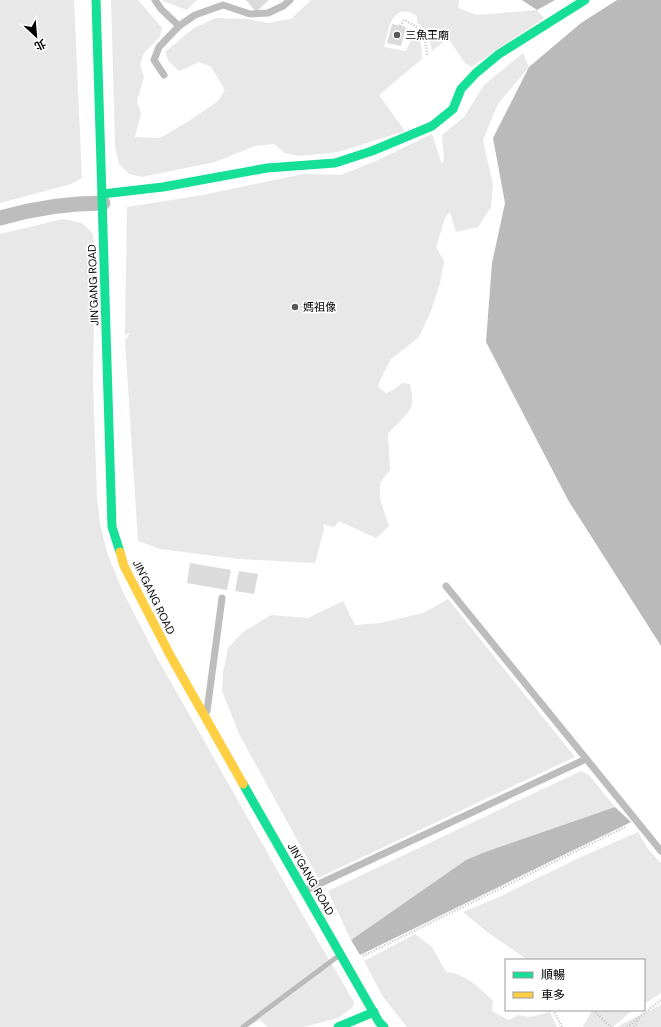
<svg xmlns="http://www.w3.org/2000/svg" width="661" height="1027" viewBox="0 0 661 1027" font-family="'DM Sans','Noto Sans TC',sans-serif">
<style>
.green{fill:#e8e8e8}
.water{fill:#bababa}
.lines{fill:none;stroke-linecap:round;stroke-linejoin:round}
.stream{stroke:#bababa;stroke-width:5}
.building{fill:#dbdbdb}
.path{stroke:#c2c2c2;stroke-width:2.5;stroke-dasharray:1 2;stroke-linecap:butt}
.lane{stroke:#bdbdbd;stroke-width:7}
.street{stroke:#bdbdbd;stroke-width:15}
.fast{stroke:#16e098;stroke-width:9}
.slow{stroke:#ffcf43;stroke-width:9}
.poi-dot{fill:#595959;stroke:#fff;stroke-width:1.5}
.labels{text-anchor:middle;stroke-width:3.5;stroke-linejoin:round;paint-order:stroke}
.poi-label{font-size:11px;fill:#000;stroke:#fff;text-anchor:start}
.street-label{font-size:11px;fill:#000;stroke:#fff}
</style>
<rect width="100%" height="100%" fill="#fff"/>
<!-- green -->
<g class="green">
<polygon points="0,0 74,0 82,178 71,184 0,203"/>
<path d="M111,0H138L162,28L160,37L144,53L140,65L144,77L137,101L141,113L135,137L160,138L189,121L218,101L225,90L211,67L199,62L179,71L169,62L165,52L194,28L216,18L248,19L268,23L291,19L311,0H459L458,8L477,15L537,10L544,18L471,67L465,63L450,41L446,40L432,51L428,34L417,22V16C392,0 388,30 384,47L406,51L414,33L421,44L422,59L379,95L405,131L338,152L299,156L285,153L274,144L255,146L215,162L142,177L129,174L119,164L115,146Z"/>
<polygon points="162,0 197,0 187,10 163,1"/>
<path d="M523,53L529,67L498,104L483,140L493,185L491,207L478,227L456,232L450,212L445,218L436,247L444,261L440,283L431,311L419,337L391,359L382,376L378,387L386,393L393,390L402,383L410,384C411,390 413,398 412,404C410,414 395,425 388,434L390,470L380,483V499L389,526L376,538L339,521L334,527L323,524L324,529L315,563L239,559L160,549L138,541L125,341L130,333L125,335L127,207L203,195L303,174L341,175L378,160L432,134L442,164L444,159L442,135L464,117L484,85Z"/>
<polygon points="63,219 82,223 93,234 95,250 93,382 97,497 100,524 107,552 122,590 155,654 301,912 354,1002 353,1007 338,1018 304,1027 268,1027 260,1020 248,1027 0,1027 0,234"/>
<polygon points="448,599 575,757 318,878 239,734 222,691 223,672 228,648 243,632 271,615 308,618 343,601 355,625 380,623 423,613"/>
<polygon points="581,771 589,775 615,807 485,852 466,860 351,940 328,891"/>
<polygon points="638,832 648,849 661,863 661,993 644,1004 644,960 528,960 487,932 463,912 499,897 581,857"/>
<path d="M415,934L432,947L446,972C465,973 480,988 493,1001L492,1011L509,1020L518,1015L530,1017L550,1012L557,1027H407L383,997L364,961Z"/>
<polygon points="661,1005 661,1027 618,1027 624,1023"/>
<polygon points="592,1010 633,1010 613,1027 583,1027"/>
</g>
<!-- water -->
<g class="water">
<polygon points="522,0 555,0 537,10"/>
<polygon points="617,0 661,0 661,646 568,500 486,342 492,263 505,203 493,138 529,67 581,23"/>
<polygon points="615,807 631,822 360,955 351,940 466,860 485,852"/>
</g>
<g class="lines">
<!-- stream -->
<polyline class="stream" points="243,1027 337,957"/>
</g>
<!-- building -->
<g class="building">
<polygon points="246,0 269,0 256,12"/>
<polygon points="392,24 406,27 401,46 387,43"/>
<polygon points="190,563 231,570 227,590 187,583"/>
<polygon points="239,571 258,574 254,594 235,591"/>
</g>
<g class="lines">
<!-- path -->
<g class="path">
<path d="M400,26L404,20C422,28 426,36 427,55"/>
<polyline points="363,956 627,826"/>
<polyline points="553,1010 562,1027"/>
<polyline points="593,1010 611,1027"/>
<polyline points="627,1027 661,1000"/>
<polyline points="634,1027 639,1019"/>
</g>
<!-- lane -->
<g class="lane">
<polyline points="155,0 161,9 179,26"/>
<polyline points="164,75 154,60 159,47 179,26 195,15 223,5 250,14 268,13 283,6 290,0"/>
<polyline points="446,586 661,851"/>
<polyline points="207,711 222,598"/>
<polyline points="306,890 586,759"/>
</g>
<!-- street -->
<path class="street" d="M0,218C35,208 66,203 103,203"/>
<!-- fast -->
<g class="fast">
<polyline points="96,0 112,527 120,552"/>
<polyline points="102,194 163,187 267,168 335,163 372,151 432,126 453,109 461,89 476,73 499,54 585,0"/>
<polyline points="243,784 379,1022 384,1027"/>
<polyline points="338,1027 374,1012"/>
</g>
<!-- slow -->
<polyline class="slow" points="120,552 124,566 170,655 243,784"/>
</g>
<!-- markers -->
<g class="poi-dot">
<circle cx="397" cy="35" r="4"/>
<circle cx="295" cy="307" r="4"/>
</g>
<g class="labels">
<!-- poi labels -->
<g class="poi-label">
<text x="405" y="39">三魚王廟</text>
<text x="303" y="311">媽祖像</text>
</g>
<!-- street labels -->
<g class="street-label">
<text transform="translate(93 285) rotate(-92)" y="4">JIN'GANG ROAD</text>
<text transform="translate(154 597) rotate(64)" y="4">JIN'GANG ROAD</text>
<text transform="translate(311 879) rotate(60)" y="4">JIN'GANG ROAD</text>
</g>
</g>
<!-- legend -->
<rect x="505" y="959" width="140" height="52" fill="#ffffff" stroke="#999999"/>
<rect x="513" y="972" width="20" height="6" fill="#16e098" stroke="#999999"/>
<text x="541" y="979" font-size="12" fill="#000000">順暢</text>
<rect x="513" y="992" width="20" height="6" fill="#ffcf43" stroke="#999999"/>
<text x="541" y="999" font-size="12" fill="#000000">車多</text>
<!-- north arrow -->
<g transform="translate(36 36) rotate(154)" stroke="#ffffff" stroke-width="3" paint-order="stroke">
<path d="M0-3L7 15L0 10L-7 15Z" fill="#000000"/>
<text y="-6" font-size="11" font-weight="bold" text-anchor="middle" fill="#000000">北</text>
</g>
</svg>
